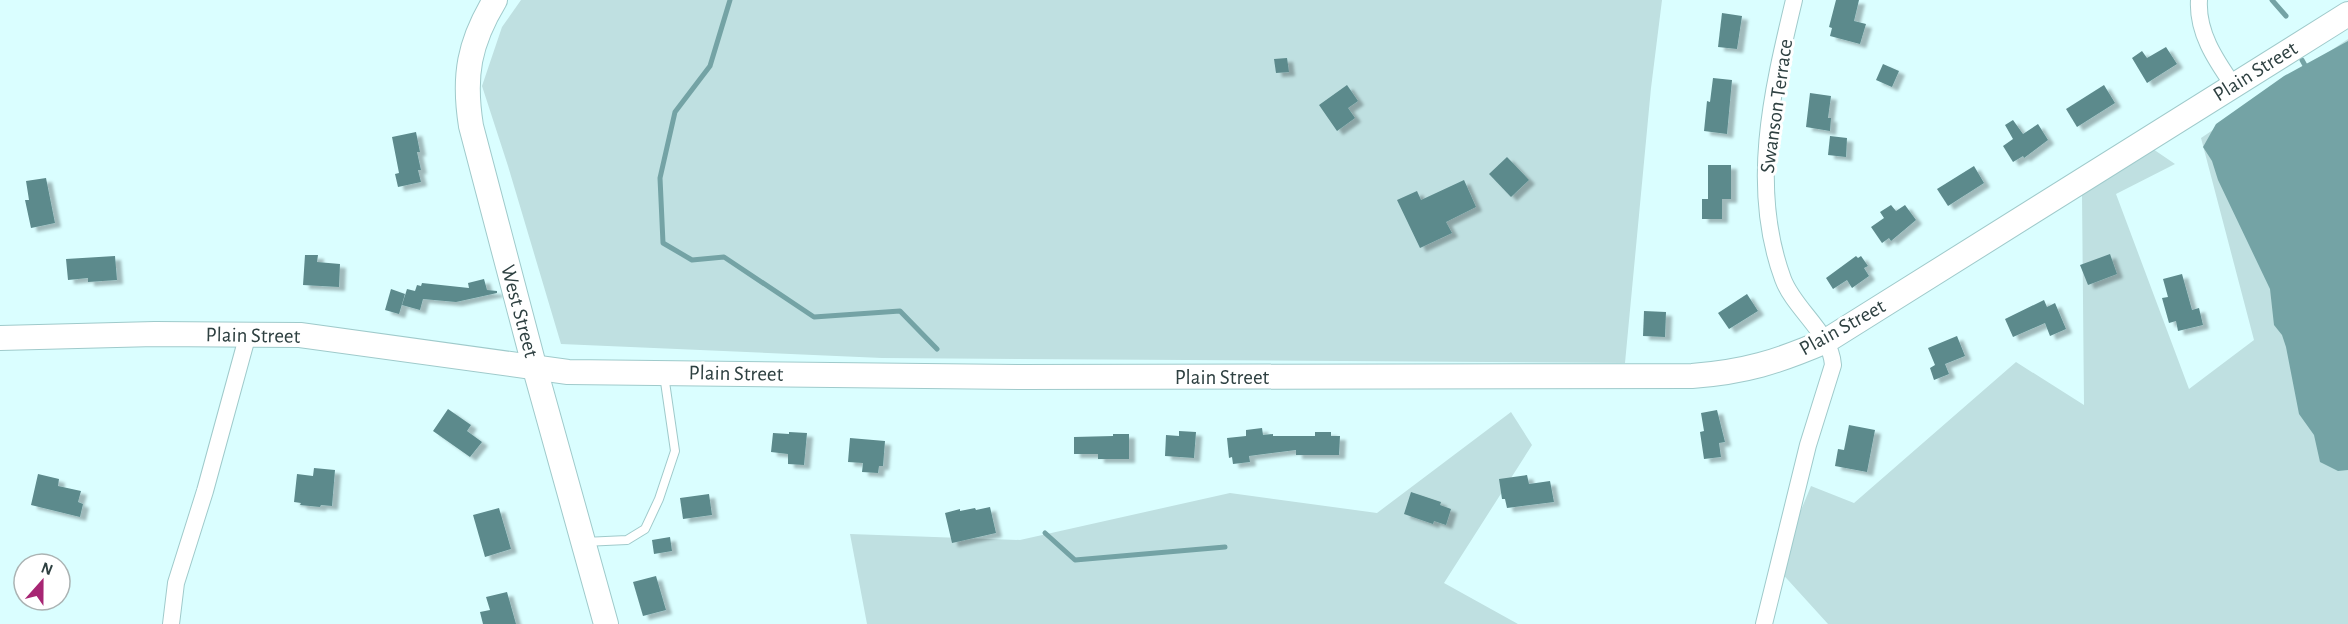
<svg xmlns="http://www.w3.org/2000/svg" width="2348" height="624" viewBox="0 0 2348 624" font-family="'Alegreya Sans',sans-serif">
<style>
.green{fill:#bfe0e1}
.water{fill:#74a3a5}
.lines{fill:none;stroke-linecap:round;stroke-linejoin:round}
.stream{stroke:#74a3a5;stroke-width:5}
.building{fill:#5c8a8c;filter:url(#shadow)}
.lane-casing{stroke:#9fcacb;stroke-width:10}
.street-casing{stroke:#9fcacb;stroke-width:18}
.secondary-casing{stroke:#9fcacb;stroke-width:26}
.lane{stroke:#fff;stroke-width:8}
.street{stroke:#fff;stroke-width:16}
.secondary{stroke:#fff;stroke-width:24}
.labels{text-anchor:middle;stroke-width:6;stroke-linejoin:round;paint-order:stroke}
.street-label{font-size:21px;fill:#2e4041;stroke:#fff}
</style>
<defs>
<filter id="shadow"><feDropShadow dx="6" dy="4" stdDeviation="1.5" flood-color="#0004"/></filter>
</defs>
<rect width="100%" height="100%" fill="#dafeff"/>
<!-- green -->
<g class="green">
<polygon points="521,0 1662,0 1651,88 1625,363 882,358 561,344 508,166 482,86 502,27"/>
<polygon points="2348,39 2348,624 1828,624 1777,568 1811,486 1854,503 2016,362 2084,405 2082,195 2150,147 2175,164 2116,194 2189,389 2254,340 2201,138"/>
<polygon points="1511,412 1532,445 1444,583 1518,624 867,624 850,534 1020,540 1230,493 1377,513"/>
</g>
<!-- water -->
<polygon class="water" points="2348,41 2348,470 2338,471 2320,462 2314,435 2299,414 2286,347 2282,335 2274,325 2270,289 2218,180 2212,161 2203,147 2216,124 2284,76"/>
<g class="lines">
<!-- stream -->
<g class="stream">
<polyline points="730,0 710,66 675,112 660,178 663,243 692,260 724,257 814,317 900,311 937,349"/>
<polyline points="2272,0 2286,16"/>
<polyline points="2302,60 2307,69"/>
<polyline points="1045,533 1075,560 1225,547"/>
</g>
</g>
<!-- building -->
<g class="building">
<polygon points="1836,0 1859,0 1854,21 1866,24 1860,44 1830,36 1832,28 1829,27"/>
<polygon points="1722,13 1742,16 1737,49 1718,47"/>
<polygon points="2166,47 2177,64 2147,83 2132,58 2142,51 2147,58"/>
<polygon points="1287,58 1289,72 1276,73 1274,59"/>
<polygon points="1883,64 1899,71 1892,87 1876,80"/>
<polygon points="1713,78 1732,80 1727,134 1704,131 1707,101 1710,102"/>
<polygon points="1347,85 1358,101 1348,108 1355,118 1337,131 1319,105"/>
<polygon points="2104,85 2115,103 2077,127 2066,109"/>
<polygon points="1810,93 1831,96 1828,118 1831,118 1830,131 1806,127"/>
<polygon points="2013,120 2023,134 2038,124 2048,140 2024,158 2023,156 2013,162 2003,146 2013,139 2005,125"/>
<polygon points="416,132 420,152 417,152 421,170 418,170 421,182 398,187 395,174 399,173 392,137"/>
<polygon points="1830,136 1847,138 1846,157 1828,155"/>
<polygon points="1507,157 1529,180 1511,197 1489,174"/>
<polygon points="1708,165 1731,165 1731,199 1722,199 1722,219 1702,219 1702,199 1708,199"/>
<polygon points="1974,166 1984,183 1948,206 1937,189"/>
<polygon points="46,178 55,223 31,228 25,200 29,200 26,181"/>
<polygon points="1464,180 1476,207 1446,222 1452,233 1420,248 1397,200 1417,191 1421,200"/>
<polygon points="1891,205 1896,211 1905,205 1916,220 1891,241 1889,238 1882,243 1871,227 1884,218 1880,212"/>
<polygon points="2110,254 2117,274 2088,285 2080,265"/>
<polygon points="305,255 318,255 317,262 340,264 339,287 303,285"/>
<polygon points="115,256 117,280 88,282 88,278 68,280 66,259"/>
<polygon points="1856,256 1858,258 1861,256 1868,266 1864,268 1869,276 1852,288 1847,280 1833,289 1826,278"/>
<polygon points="2182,274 2192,310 2199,308 2203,325 2178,331 2176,321 2169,323 2162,298 2168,297 2163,279"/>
<polygon points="484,279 487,290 497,291 497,293 456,302 423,299 420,310 402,305 407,289 415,291 417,285 421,286 422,283 469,288 468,283"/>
<polygon points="391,289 405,294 399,314 385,310"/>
<polygon points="1747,294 1758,311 1729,329 1718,313"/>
<polygon points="2044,300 2047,307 2055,303 2066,329 2050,336 2045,323 2013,337 2005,319"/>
<polygon points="1644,311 1666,312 1665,337 1643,336"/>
<polygon points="1957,336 1965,356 1945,364 1949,374 1934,380 1930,368 1935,365 1928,348"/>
<polygon points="448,409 471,425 467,431 482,442 470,457 433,431"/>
<polygon points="1717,410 1725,442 1719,443 1721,457 1704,459 1700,432 1704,431 1701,413"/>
<polygon points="1849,425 1875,430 1867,472 1835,466 1838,449 1844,450"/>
<polygon points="1262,428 1263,435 1273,434 1273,436 1315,436 1315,432 1331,432 1331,436 1340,436 1339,455 1296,455 1296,450 1249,456 1250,462 1233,464 1232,457 1229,458 1227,438 1246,436 1246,430"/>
<polygon points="1179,431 1196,432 1194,458 1165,456 1166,435 1179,436"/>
<polygon points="789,432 807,433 804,465 788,464 788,454 771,452 773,433 789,434"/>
<polygon points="1113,434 1129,434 1129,459 1098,459 1098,454 1074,454 1074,437 1113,436"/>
<polygon points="850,438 885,441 883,466 879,466 878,473 862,472 863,463 848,462"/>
<polygon points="314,468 335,470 332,506 321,505 320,507 300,505 301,503 294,502 297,474 313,476"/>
<polygon points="38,474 59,479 58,486 81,491 78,502 83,504 80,517 31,505"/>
<polygon points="1527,475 1529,484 1550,481 1554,502 1507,508 1505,499 1502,499 1499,479"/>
<polygon points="1411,492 1441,502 1440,505 1451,509 1446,525 1434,521 1433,524 1404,514"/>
<polygon points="709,494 712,515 683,519 680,498"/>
<polygon points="990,507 996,533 952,543 945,513 960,509 960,511 975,508 976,510"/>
<polygon points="499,508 511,549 485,557 473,515"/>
<polygon points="670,537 672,551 654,554 652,540"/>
<polygon points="656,576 666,610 643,616 633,582"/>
<polygon points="507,592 516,624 483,624 480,612 490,610 486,597"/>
</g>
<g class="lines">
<!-- lane casing -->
<g class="lane-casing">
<polyline id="lane" points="584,542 627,540 645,529 659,499 675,451 664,375"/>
</g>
<!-- street casing -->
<g class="street-casing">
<g id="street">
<path d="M2199,0C2197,32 2215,59 2233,85"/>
<polyline points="171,624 176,583 205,491 248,334"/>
<path d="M1764,624L1808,445L1833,365C1831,333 1794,309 1783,279C1749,187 1772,92 1794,0"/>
</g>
</g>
<!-- secondary casing -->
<g class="secondary-casing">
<g id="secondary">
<path d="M495,0C469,43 463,76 471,126L535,369L606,624"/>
<path d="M0,338L155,334L300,335L568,372L1019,377L1692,376C1745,372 1777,362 1826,341L2348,14"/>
</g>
</g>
<!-- lane -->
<use href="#lane" class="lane"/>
<!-- street -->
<use href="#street" class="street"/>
<!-- secondary -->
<use href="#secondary" class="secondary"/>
</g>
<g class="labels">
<!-- street labels -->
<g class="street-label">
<text transform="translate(2255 71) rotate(-32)" y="7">Plain Street</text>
<text transform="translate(1776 106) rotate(-82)" y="7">Swanson Terrace</text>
<text transform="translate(520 311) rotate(75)" y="7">West Street</text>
<text transform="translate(1842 327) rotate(-29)" y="7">Plain Street</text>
<text transform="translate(253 335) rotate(1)" y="7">Plain Street</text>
<text transform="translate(736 373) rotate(1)" y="7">Plain Street</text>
<text x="1222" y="384">Plain Street</text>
</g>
</g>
<!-- north arrow -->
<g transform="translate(42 582) rotate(21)"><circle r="28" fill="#ffffff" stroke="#abb3b3" stroke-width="1.5"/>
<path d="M0-4.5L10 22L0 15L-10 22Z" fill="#a72573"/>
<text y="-9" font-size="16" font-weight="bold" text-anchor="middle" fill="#2e4041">N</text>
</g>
</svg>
